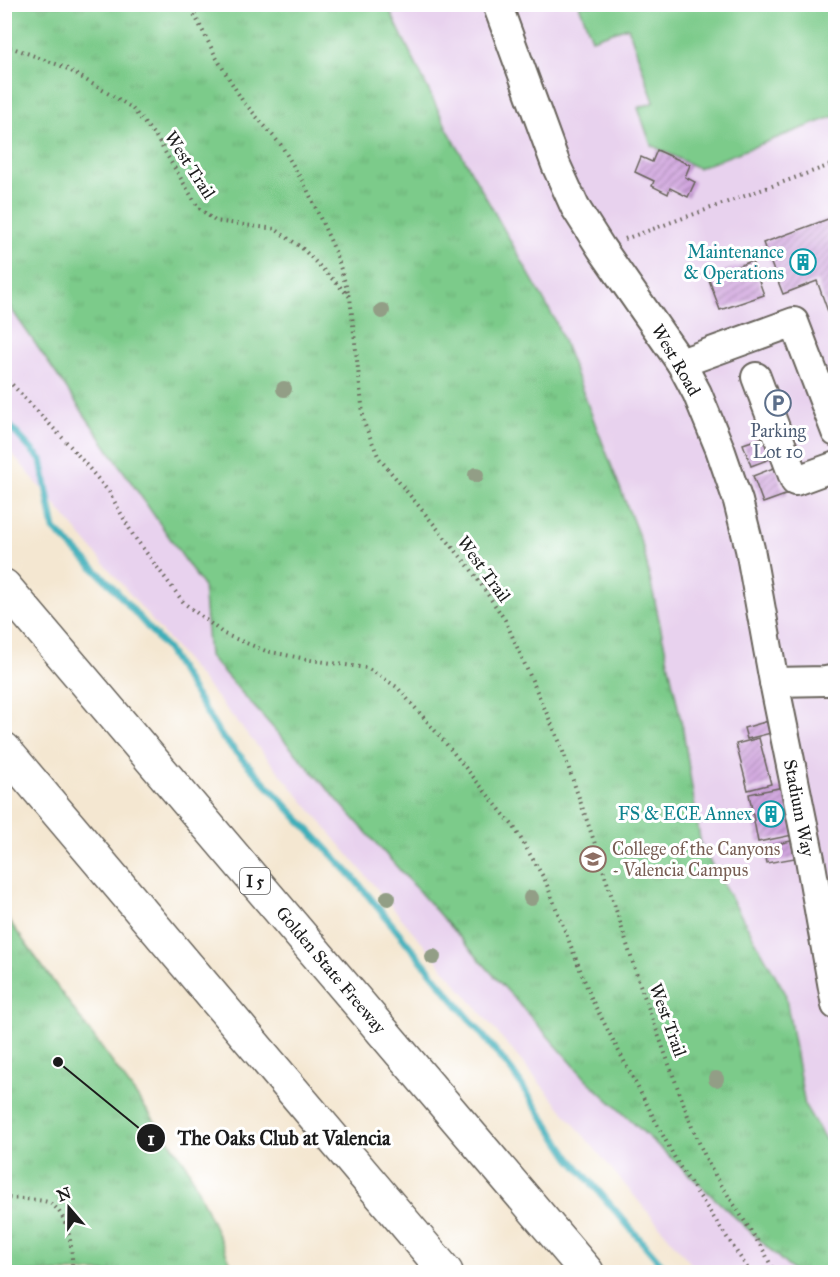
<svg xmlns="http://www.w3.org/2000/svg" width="840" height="1277" viewBox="0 0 840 1277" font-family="'IM FELL Great Primer',serif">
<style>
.built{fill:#e8d2ee}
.grass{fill:url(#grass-tufts);stroke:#4c7453;stroke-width:1.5}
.pitch{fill:#7ccb8a;stroke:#4c7453;stroke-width:1.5}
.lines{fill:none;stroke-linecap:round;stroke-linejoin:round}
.stream{stroke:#3eaeb9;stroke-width:7}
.building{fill:url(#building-hatch)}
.minor-casing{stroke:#68635b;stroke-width:32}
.highway-casing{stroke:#68635b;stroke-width:36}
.path{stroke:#68635b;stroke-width:4;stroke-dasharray:1.5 4.5;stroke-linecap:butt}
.minor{stroke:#fff;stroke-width:28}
.highway{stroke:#fff;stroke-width:33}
.tree{fill:#929e86}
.labels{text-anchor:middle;stroke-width:6;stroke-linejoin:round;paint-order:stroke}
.shield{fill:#fff;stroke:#606060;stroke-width:1.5}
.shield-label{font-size:16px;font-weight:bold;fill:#1c1c1c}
.street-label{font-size:18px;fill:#1c1c1c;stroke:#fff}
.culture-label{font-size:18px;fill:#0d838f;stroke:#fff;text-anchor:end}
.service-label{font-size:18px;fill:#4e5e75;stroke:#fff}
.education-label{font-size:18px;fill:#785e54;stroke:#fff;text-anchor:start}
.leader{fill:none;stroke:#1c1c1c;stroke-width:2}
.callout-dot{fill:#1c1c1c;stroke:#fff;stroke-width:2}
.mark-label{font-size:18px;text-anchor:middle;font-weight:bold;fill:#fff}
.callout-label{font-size:20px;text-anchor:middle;font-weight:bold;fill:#1c1c1c;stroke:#fff;stroke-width:6;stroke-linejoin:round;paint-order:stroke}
</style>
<defs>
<pattern id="grass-tufts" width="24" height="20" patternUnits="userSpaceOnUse" patternTransform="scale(1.5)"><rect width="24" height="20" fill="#7ccb8a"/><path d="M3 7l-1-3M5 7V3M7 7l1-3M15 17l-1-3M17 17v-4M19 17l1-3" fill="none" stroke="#6bae76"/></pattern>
<pattern id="building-hatch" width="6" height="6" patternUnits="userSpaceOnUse" patternTransform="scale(1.5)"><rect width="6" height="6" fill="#d0a4de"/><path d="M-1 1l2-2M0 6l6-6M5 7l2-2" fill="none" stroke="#a885b3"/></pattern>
</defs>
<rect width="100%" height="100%" fill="#fff"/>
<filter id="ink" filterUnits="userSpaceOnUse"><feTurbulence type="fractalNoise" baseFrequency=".0167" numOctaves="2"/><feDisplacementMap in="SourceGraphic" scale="12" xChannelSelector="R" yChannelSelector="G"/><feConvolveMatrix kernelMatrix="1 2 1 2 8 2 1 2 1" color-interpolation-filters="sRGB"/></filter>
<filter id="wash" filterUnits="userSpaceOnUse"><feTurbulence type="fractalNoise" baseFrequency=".008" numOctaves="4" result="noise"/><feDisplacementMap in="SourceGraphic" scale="24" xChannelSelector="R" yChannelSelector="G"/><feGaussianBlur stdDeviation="1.35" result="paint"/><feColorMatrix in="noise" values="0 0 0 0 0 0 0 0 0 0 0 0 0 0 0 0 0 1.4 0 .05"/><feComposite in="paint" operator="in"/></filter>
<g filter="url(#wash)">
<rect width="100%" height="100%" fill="#f4e7d1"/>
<!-- built -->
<polygon class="built" points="4,5 835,5 835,1272 698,1272 5,445"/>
<!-- grass -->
<g class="grass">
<polygon points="4,5 387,5 448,130 555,320 643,547 683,730 701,846 785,992 805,1106 825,1139 835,1147 835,1272 794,1272 586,1079 209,656 203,586 5,300"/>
<polygon points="5,915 186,1164 233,1268 241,1272 5,1272"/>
</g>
<!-- pitch -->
<polygon class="pitch" points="579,5 835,5 835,116 698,168 651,145 638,108 654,102 628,27 592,39"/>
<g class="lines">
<!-- stream -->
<polyline class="stream" points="4,420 41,460 54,529 110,584 167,649 221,736 353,877 512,1071 570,1158 668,1272"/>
</g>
<g id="blocks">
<!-- building -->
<g class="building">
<polygon points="657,150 690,165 685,177 695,182 688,197 670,188 668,194 652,186 654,181 635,172 641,157 652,162"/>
<polygon points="836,216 836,319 831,320 817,281 783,294 763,243"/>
<polygon points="752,261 764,295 720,310 708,277"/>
<polygon points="767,436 775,457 751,466 743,444"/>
<polygon points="776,467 782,488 785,487 788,494 763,503 753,476"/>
<polygon points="772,720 775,732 747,739 744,728"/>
<polygon points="759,738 771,784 748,790 736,744"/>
<polygon points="784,787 793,835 758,842 749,794"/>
<polygon points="791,841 795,858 767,863 764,847"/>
</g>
</g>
</g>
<g filter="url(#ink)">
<use href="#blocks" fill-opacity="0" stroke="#68635b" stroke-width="1.5"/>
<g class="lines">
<!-- minor casing -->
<g class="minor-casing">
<g id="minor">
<polyline points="497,4 556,165 575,207 601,248 681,363 697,393 720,449 738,501 750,549 774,682 810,859 836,1005"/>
<polyline points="681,363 794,322 836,432"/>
<polyline points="756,377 795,481 836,466"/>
<polyline points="774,682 826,681 836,679"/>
</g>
</g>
<!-- highway casing -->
<g class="highway-casing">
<g id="highway">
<polyline points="4,586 587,1272"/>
<polyline points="4,749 446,1272"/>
</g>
</g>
<!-- path -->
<g class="path">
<polyline points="189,4 216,57 242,100 281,145 307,189 336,253 349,296"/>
<polyline points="4,47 13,48 64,67 131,107 156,137 198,207 215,221 275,229 302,248 350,297 364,423 379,458 470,568 505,620 560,743 594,841 639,982 692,1127 710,1167 765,1253 774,1272"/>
<polyline points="625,239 836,163"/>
<polyline points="4,376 72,448 109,492 133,535 184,603 224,634 266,651 311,660 367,668 397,687 438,734 514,827 545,880 592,1000 678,1164 750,1272"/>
<path d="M4,1195L8,1198C18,1199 43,1199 50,1203C70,1216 73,1251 72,1272"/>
</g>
<!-- minor -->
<use href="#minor" class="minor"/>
<!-- highway -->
<use href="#highway" class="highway"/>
</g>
<!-- trees -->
<g class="tree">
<circle cx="382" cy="311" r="8"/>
<circle cx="284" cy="389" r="8"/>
<circle cx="476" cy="475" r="8"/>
<circle cx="388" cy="898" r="8"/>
<circle cx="531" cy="898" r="8"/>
<circle cx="433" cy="957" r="8"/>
<circle cx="716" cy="1079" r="8"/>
</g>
</g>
<!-- icons -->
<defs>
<g id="building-ring" transform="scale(1.35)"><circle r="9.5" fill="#fff" stroke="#0f9aa8" stroke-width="1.5"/><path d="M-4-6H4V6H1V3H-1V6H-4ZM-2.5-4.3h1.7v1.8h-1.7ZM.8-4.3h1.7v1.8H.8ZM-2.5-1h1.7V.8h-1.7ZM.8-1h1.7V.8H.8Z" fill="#0f9aa8"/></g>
<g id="parking-ring" transform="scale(1.35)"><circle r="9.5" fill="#fff" stroke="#5c6f8a" stroke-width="1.5"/><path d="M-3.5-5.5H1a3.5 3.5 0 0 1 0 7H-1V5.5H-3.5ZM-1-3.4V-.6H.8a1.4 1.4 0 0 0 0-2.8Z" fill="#5c6f8a"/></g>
<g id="university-ring" transform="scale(1.35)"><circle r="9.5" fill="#fff" stroke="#8d6e63" stroke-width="1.5"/><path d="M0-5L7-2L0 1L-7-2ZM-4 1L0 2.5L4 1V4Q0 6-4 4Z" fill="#8d6e63"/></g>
</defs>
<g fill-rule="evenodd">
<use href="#building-ring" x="803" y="262"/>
<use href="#parking-ring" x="778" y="403"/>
<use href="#building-ring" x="771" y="814"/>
<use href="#university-ring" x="593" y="859"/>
</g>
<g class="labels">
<!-- shield labels -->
<rect class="shield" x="240" y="868" width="30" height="26" rx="4.5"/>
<g class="shield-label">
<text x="255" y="887">I 5</text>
</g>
<!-- street labels -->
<g class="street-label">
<text transform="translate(190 165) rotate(57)" y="6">West Trail</text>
<text transform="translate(676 360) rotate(60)" y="6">West Road</text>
<text transform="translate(484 569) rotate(54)" y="6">West Trail</text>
<text transform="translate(799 808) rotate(79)" y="6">Stadium Way</text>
<text transform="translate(331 970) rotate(50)" y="6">Golden State Freeway</text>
<text transform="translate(668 1020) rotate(70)" y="6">West Trail</text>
</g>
<!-- culture labels -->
<g class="culture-label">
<text x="784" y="258">Maintenance<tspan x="784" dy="21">&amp; Operations</tspan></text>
<text x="752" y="820">FS &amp; ECE Annex</text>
</g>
<!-- service labels -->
<g class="service-label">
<text x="778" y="437">Parking<tspan x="778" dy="21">Lot 10</tspan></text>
</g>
<!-- education labels -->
<g class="education-label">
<text x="612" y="855">College of the Canyons<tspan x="612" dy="21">- Valencia Campus</tspan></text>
</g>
</g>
<!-- callouts -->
<path class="leader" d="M58 1062L151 1138"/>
<g class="callout-dot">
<circle cx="58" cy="1062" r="6"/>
<circle cx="151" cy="1138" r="15"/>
</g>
<g class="mark-label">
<text x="151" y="1145">1</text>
</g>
<g class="callout-label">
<text x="284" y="1145">The Oaks Club at Valencia</text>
</g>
<!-- margin -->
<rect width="840" height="1277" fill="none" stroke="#fff" stroke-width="24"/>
<!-- north arrow -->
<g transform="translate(69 1208) rotate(340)" stroke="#ffffff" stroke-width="4.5" paint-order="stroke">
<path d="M0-4.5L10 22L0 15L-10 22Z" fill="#1c1c1c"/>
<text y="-9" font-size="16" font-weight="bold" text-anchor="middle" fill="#1c1c1c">N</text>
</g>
</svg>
